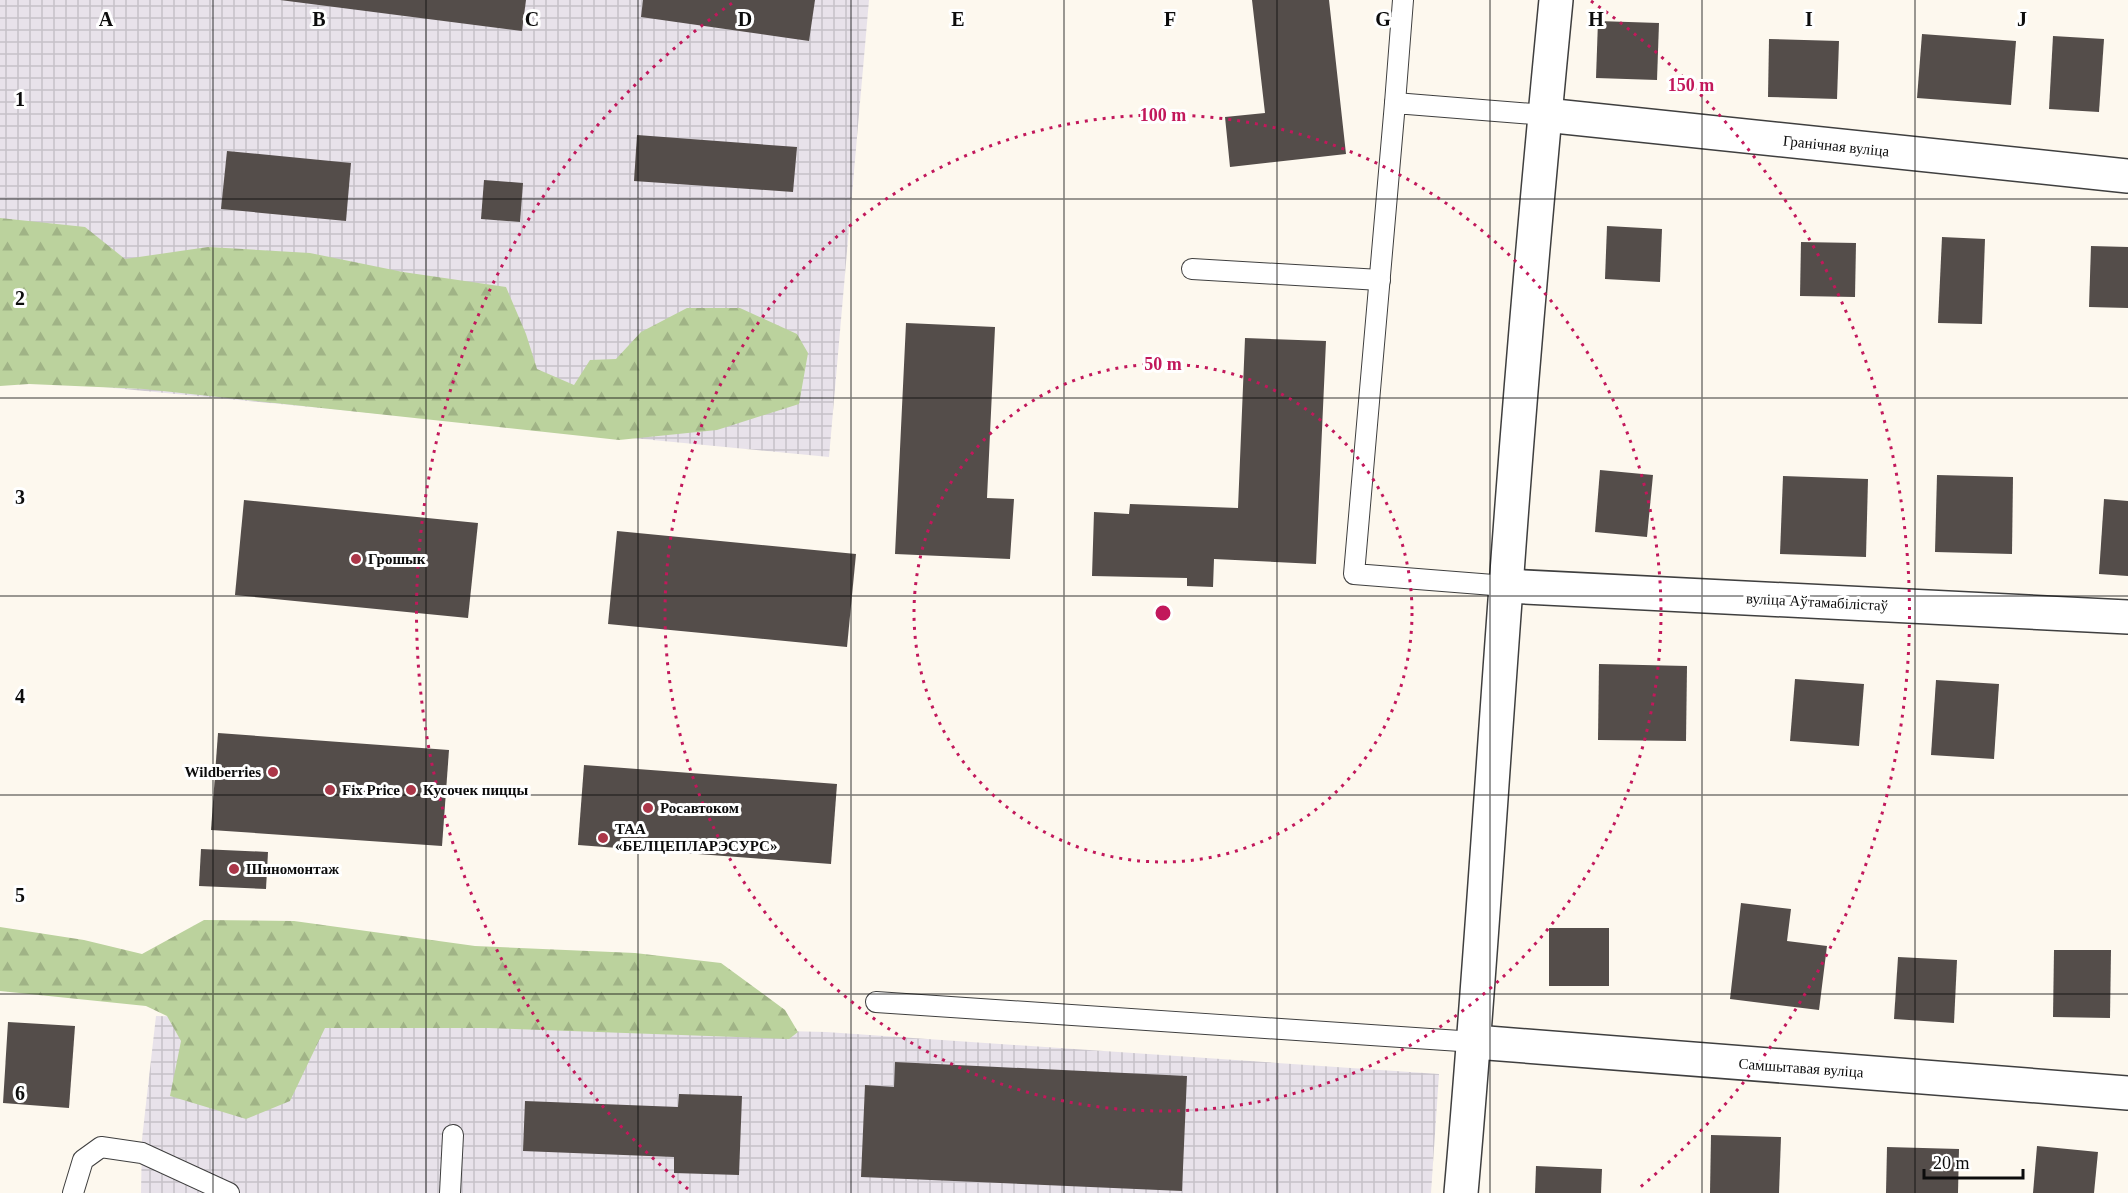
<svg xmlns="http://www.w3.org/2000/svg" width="2128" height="1193" viewBox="0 0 2128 1193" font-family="Georgia,serif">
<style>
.industrial{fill:url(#industrial-grid)}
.forest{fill:url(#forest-firs)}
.building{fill:#544d4a}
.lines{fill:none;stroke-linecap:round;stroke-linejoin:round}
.lane-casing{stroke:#3f3f3f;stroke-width:22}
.street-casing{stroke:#3f3f3f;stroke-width:36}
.lane{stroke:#fff;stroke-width:20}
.street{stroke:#fff;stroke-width:33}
.grid{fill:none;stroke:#0c0c0c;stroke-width:1.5;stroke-opacity:0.55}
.ring{fill:none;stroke:#c2185b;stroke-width:3;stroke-dasharray:3 6}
.poi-dot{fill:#ab3648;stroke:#fff;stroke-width:2}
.labels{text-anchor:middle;stroke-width:6;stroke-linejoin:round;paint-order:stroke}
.street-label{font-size:15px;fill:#0c0c0c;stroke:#fff}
.poi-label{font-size:15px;font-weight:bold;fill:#0c0c0c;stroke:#fff;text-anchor:start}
.grid-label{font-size:20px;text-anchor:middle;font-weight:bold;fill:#0c0c0c;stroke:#fff;stroke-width:6;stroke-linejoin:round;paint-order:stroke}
.centre{fill:#c2185b;stroke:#fff;stroke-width:3}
.ring-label{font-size:18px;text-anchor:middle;font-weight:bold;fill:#c2185b;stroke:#fff;stroke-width:6;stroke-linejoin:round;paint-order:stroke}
</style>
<defs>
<pattern id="industrial-grid" width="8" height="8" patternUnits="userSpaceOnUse" patternTransform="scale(1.5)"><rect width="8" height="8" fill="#e8e2ea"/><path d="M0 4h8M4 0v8" fill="none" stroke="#c6c1c8"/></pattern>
<pattern id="forest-firs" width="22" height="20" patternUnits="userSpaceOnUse" patternTransform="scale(1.5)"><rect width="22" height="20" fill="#bbd29d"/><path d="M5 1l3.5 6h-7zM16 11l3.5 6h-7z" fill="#a0b386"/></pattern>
</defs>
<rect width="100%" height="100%" fill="#fdf8ee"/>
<!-- industrial -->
<g class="industrial">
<polygon points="0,0 869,0 829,457 0,377"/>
<polygon points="156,1016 826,1032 1439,1074 1431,1193 141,1193 142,1139"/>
</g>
<!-- forest -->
<g class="forest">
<polygon points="0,218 85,227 125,259 208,247 310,253 403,272 506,287 526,334 537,369 574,385 590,360 616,359 641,332 687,308 740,308 797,334 808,353 799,404 717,430 619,440 144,389 29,384 0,386"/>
<polygon points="204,920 294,921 475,946 635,953 721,963 785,1010 798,1032 789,1039 488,1028 325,1028 290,1101 246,1119 170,1096 181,1041 167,1016 146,1006 0,991 0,927 84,940 142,954"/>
</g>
<!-- building -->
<g class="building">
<polygon points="280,0 526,0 522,31"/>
<polygon points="643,0 815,0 809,41 641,17"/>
<polygon points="1252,0 1329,0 1346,154 1230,167 1225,117 1265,113"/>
<polygon points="1598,21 1659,23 1657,80 1596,78"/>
<polygon points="1922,34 2016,41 2011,105 1917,98"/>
<polygon points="2053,36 2104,39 2099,112 2049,109"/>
<polygon points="1769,39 1839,41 1837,99 1768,97"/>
<polygon points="637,135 797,147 793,192 634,181"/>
<polygon points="227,151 351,163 346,221 221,209"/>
<polygon points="484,180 523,183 520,222 481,219"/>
<polygon points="1607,226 1662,229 1660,282 1605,279"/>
<polygon points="1942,237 1985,239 1982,324 1938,323"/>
<polygon points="1801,242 1856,243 1855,297 1800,296"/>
<polygon points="2091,246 2128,247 2128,308 2089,307"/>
<polygon points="906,323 995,327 987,498 1014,499 1010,559 895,554"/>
<polygon points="1245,338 1326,341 1316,564 1214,559 1213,587 1187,586 1187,578 1092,576 1094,512 1129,514 1130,504 1238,508"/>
<polygon points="1600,470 1653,475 1647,537 1595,532"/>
<polygon points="1937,475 2013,477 2012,554 1935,552"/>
<polygon points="1783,476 1868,479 1866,557 1780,554"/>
<polygon points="2104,499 2128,501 2128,576 2099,574"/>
<polygon points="244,500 478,523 468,618 235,595"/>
<polygon points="617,531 856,554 847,647 608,624"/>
<polygon points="1599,664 1687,666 1686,741 1598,740"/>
<polygon points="1795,679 1864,684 1859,746 1790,741"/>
<polygon points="1936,680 1999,684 1994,759 1931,755"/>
<polygon points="218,733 449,750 442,846 211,830"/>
<polygon points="584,765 837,784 831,864 578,845"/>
<polygon points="201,849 268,852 266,889 199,886"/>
<polygon points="1741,903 1791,909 1787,941 1827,946 1819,1010 1730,999"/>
<rect x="1549" y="928" width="60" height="58"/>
<polygon points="2054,950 2111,950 2110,1018 2053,1017"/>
<polygon points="1898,957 1957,960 1954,1023 1894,1019"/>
<polygon points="8,1022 75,1026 69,1108 3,1103"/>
<polygon points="895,1062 1187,1076 1182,1191 861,1177 865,1085 894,1087"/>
<polygon points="679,1094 742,1096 739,1175 674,1173 674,1157 523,1151 525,1101 678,1107"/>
<polygon points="1711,1135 1781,1137 1779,1193 1710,1193"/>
<polygon points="2037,1146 2098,1152 2094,1193 2033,1193"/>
<polygon points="1887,1147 1959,1149 1958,1193 1886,1193"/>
<polygon points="1536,1166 1602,1169 1601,1193 1535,1193"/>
</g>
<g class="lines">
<!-- lane casing -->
<g class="lane-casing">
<g id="lane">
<polyline points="1395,103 1403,0"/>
<polyline points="1192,269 1380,280"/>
<polyline points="1506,586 1354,574 1395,103 1545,115"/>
<polyline points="876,1002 1475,1042"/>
<polyline points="73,1193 83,1160 101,1147 142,1153 229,1193"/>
<polyline points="450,1193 453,1135"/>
</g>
</g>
<!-- street casing -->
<g class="street-casing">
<g id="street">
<polyline points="1545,115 2128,176"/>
<polyline points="1506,586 2128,617"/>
<polyline points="1475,1042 2128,1093"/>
<path d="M1461,1193C1479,991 1491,789 1506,587C1520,391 1537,195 1556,0"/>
</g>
</g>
<!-- lane -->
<use href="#lane" class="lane"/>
<!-- street -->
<use href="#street" class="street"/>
</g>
<!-- grid -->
<path class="grid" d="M213,0V1193M426,0V1193M638,0V1193M851,0V1193M1064,0V1193M1277,0V1193M1490,0V1193M1702,0V1193M1915,0V1193M0,199H2128M0,398H2128M0,596H2128M0,795H2128M0,994H2128"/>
<!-- distance rings -->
<g class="ring">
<circle cx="1163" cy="613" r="249"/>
<circle cx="1163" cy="613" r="498"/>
<path d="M688 1189A747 747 0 0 1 735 1M1591 1A747 747 0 0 1 1638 1189"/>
</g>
<!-- markers -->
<g class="poi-dot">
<circle cx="356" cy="559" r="6"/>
<circle cx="273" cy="772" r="6"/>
<circle cx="330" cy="790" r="6"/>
<circle cx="411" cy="790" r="6"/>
<circle cx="648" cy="808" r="6"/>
<circle cx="603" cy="838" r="6"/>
<circle cx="234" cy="869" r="6"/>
</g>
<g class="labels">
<!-- street labels -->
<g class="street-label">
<text transform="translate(1836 146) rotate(6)" y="5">Гранічная вуліца</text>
<text transform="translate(1817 602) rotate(3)" y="5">вуліца Аўтамабілістаў</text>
<text transform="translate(1801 1068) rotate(4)" y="5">Самшытавая вуліца</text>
</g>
<!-- poi labels -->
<g class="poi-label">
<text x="368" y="564">Грошык</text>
<text x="261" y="777" text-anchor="end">Wildberries</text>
<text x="342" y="795">Fix Price</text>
<text x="423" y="795">Кусочек пиццы</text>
<text x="660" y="813">Росавтоком</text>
<text x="615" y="834">ТАА<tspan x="615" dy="17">«БЕЛЦЕПЛАРЭСУРС»</tspan></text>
<text x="246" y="874">Шиномонтаж</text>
</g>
</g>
<g class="grid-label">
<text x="106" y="26">A</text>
<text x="319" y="26">B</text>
<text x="532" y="26">C</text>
<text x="745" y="26">D</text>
<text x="958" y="26">E</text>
<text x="1170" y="26">F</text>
<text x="1383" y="26">G</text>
<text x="1596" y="26">H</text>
<text x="1809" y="26">I</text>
<text x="2022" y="26">J</text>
<text x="20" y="106">1</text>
<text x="20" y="305">2</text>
<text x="20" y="504">3</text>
<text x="20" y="703">4</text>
<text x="20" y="902">5</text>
<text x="20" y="1100">6</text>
</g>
<circle cx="1163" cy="613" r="9" class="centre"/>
<g class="ring-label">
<text x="1691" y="91">150 m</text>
<text x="1163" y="121">100 m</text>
<text x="1163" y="370">50 m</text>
</g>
<!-- scale -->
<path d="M1924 1169v9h99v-9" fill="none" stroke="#0c0c0c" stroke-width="3"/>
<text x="1933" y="1169" font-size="18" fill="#0c0c0c" stroke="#ffffff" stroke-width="4.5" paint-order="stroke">20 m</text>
</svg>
